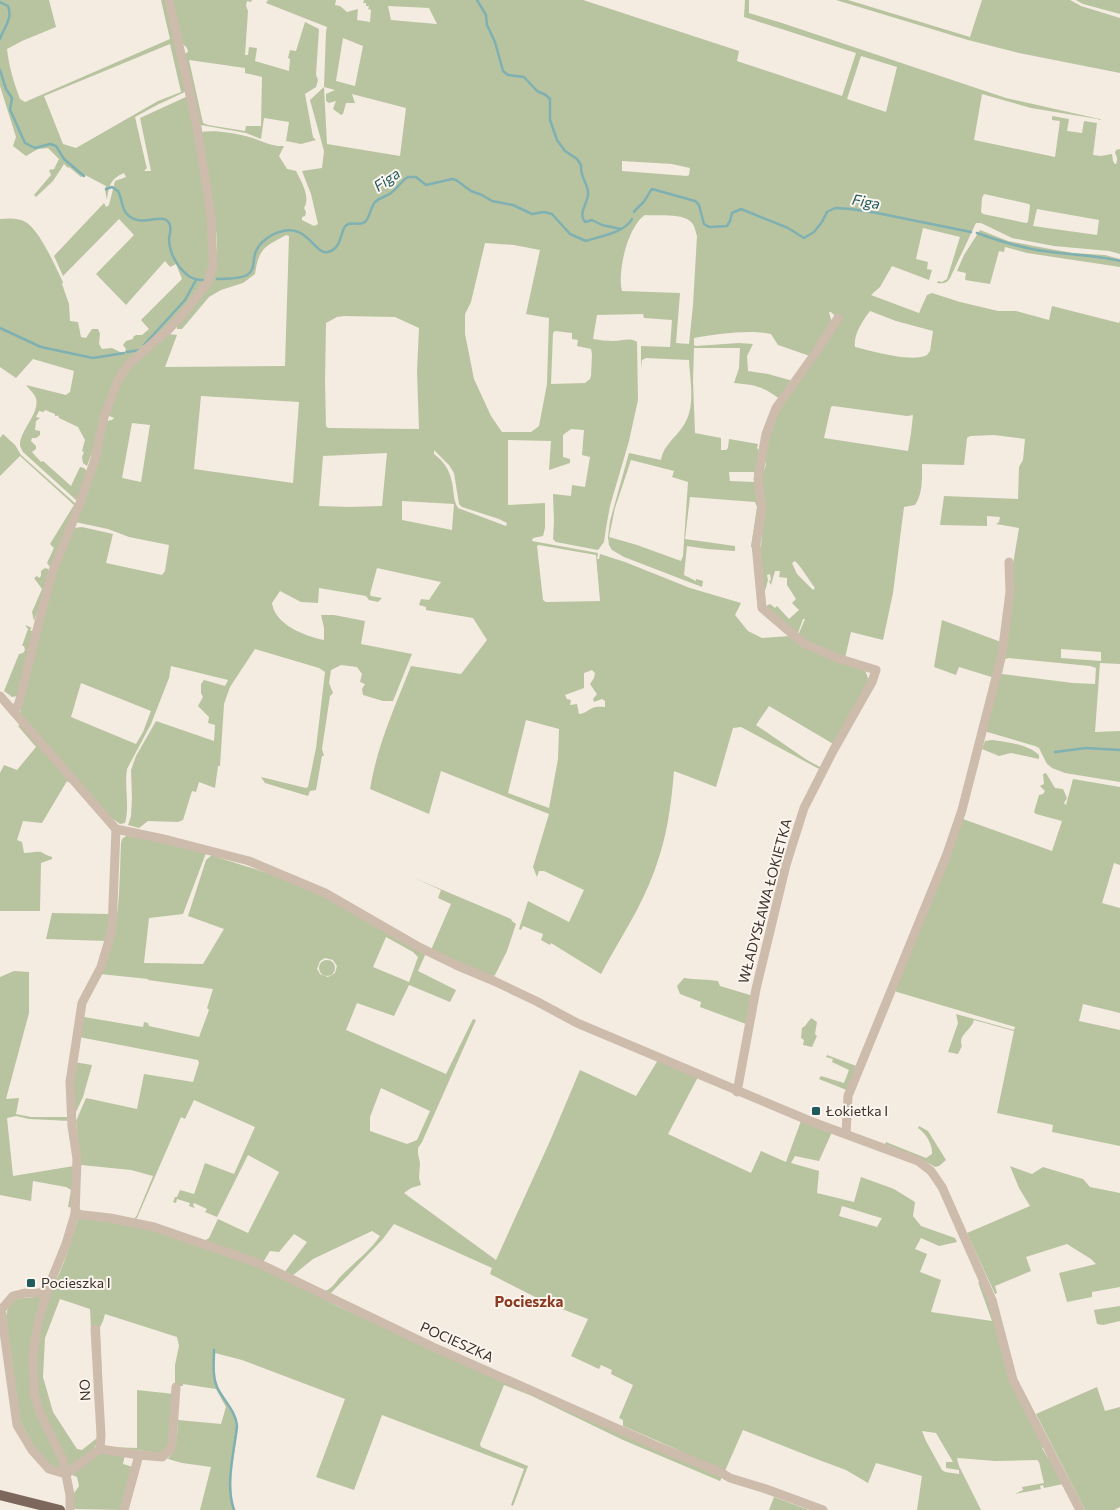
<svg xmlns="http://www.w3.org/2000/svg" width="1120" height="1510" viewBox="0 0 1120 1510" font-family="Commissioner,sans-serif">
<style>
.green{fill:#b8c4a0;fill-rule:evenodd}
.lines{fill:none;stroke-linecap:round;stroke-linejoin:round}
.stream{stroke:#7fb0b2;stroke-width:2.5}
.minor{stroke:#cdbbac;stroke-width:9}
.major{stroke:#7d675c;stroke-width:10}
.poi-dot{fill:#1f5a5e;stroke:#fbf5ee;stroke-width:2}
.labels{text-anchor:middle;stroke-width:4;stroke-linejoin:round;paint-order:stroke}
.street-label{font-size:14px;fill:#3b302b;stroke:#fbf5ee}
.poi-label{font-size:14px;fill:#3b302b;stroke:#fbf5ee;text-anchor:start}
.water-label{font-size:15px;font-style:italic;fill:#1f5a5e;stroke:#fbf5ee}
.neighbourhood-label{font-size:15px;font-weight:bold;fill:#8c3b22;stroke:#fbf5ee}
</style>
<rect width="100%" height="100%" fill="#f4ebe1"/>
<!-- green -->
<g class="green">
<path d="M0,0H49L56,27L22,41L7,49C9,67 14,83 20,99L25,102L170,39L161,0H167L187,91L157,105L135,117L146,165L147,168L144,171H151L140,118L188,96L209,216L210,275L168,328L124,366L87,466L83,463L82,457L84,452L82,451L85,440L78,427L59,418L58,415L57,416H55V414L45,410L44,412L39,411L36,417L40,418L36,421L35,430L40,431V435L36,438H32L31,441L36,446V449L32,452L41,462L43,461L71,486L80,467L84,468L87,471L78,498L76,500L23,452C22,450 20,447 20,445C20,430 40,414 36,398C34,393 29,389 26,385L66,395L70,392L74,371L33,359L16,378L0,367V219C9,218 20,218 27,223C41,233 55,266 63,282L62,284L69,304L70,321L78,322L81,337L86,338L92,329H98L100,334L99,344L102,349L112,348L124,354L126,349L123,345L126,341L133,339V337L136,335H142L149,329L141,320L182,279L176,264L170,267L165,261L126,305L96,274L134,235L119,219L63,276L54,256L104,203L106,207L109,205L115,181L126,177L124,173C110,179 109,186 107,200L105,190L106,186L85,175L81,177L69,167L68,168L64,164L53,181L36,197L34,195L51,175L49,170L54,169L59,159L48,148L38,149L26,156L13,146L16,137L0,86ZM170,44L181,92L158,101L76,148L63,144L44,96Z"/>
<path d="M171,0H252L251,2L247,1L246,6L248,11L245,55H248L249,47L257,48L255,61L289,71L290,59L288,58L290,50L296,51L305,22L319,29L316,75L318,80L316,87L305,94L313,137L316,140L301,144L286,141L289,122L264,118L261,139L246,133L201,125L199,122L184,54L188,52L187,48L181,42ZM189,60L245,68V73L262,77L261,126H246L245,131L208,125L203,123Z"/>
<path d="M268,0H336L335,5L340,6L347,12L358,9L357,20L370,22L371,10L368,9L369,6H366V3H363L364,0H583L739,51L737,61L842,96L856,53L744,17L745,0H749V13L782,23L1006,98L1104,120L1031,108L982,94L974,140L1055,157L1060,121L1052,120V116L1069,119L1067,131L1082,133L1084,121L1097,123L1093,155L1101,156L1112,154L1113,161L1115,164H1116C1118,159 1117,157 1115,153L1116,150L1120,149V254L1109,251L1054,246L1012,238L981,223H976L950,278C947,283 943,284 937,283L938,281L942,282L947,279L960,237L923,228L916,259L928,262L927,269L932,270L929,280L892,266L880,287L871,295L919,313L927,295L932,293L960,302L998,311H1016L1049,320L1052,306L1119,323L1120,321V664L1100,663L1095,732L1120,731V782L1065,773L1052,768L1047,764L1039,748L1035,746L984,731C998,677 1016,621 1012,564H1013L1019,528L996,524L999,522L1000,517L987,516V526L940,525L944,496L1018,499L1019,467L1023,460L1025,439L994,435L970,436L967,438L964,465L922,464C922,478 923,494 915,505L904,507L893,593L883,640L851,632L845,658L821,649L799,637V633L805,619H803L797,636L770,614L766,608V606L770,604L775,608L777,606L789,619L799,610L792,603L796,599L787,585V578L779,577L780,571H775L771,585L769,581L771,580L770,574L767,575L768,580L765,591L763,592L760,557L764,513L761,474L765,468L766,463L763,461C765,444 772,428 778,412L840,321L831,312H829L832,323L810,356L778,345L771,334C752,329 714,334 694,338V345L696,346L739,343L753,344L747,356L748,371L768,374L793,381L780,399C762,386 756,385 734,383L739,368L740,348H694L693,381L695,433L721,438V450H726L728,448L729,439L758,444L757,448L759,450L756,470L761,510L755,548L751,547L757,507L755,502L690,497L685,539L735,546V551L707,549L687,546L684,575L696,581V579L703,581L702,587L624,557L612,550L609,545L608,537L610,521L629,453L661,460C664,443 679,436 686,421C695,405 690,378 689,360L646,358L642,360L641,368V346L670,347L672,320L644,318L643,314L597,315L593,339C600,340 606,341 613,341C622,341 630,337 637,342L638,400L629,441L610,506L606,528L604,542L598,550L556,542L553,539L554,521L553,494L571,496L572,485L585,487L590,457L582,455L584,430L571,429L563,435V457L570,459V463L549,470L551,441L508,440V505L545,503V528L543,536L533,538L532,541L598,553L597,559H599L600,554L625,562L690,588L741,603L735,615L748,631L762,638L790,636L819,652L865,670L869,681L835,745L769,706L756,725L807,760L822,768L821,770L741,727L733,728L716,787L674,771C671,807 667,837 654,872C641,908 619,940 601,974L551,943L550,945L541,940L543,934L523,926L521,930L519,929L528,901L569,922L584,890L544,871H539L537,877L533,867L549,814L441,771L429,814L370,789C377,746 395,706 411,666L461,674L487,640L473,618L426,610V607L419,605L421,599L429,600L441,582L377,568L370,594L371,596L382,598L378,602L369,600L366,596L319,588L318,603L301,602L280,591L272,603C275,625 305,636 324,640V628L321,615H334L365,621L361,644L412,654L393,701H383L363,695L362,689L365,684L360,682L362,674L357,667L341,665L331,670L329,683L333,693L330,696L322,749L324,756H322L316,790L310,791L308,796L265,783L261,777L306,788L308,787L316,748L325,672L319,668L255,649L230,687L224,704L220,766H218L215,788L199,782L196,792L192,791L183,820L178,822L148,821L139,828L128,825L131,816L132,798L131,770L136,756L156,721L214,741L215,725L208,723L209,717L198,706L203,697L201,693V684L204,680L225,686L228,680L171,666L169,678L151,724L127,769C124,787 130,805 125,823L120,824L109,816L20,713C25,680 33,647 42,615C50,586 59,556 73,528L82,527L113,534L106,563L162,575L165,571L169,545L129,537L108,529L75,522L99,451L106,421L112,420L114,418L107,415L116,389L130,366L169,334L177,335L165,367L285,366L289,236L286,235C264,247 259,248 255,274L243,283L221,290L209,297L182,329H177V326L212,282C222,254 215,222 211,193C208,173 204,152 201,132C216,130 234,133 249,137C261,140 271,147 284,146L279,156L287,169L296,171C301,181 311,197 304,208L306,212L305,216L302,217V220L314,226L318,224L311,194L302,171L322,168L324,151L310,100L324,87L326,32L327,27L266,3ZM388,6L429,8L437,24L391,20ZM343,38L363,46L355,86L336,81ZM861,56L897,67L886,112L847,99ZM324,87L335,90L326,94V101L329,103L336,101L333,109L341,115L343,114L346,103H355L352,94L406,108L400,156L327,144ZM622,161L672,164L690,168L689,175L687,176L622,171ZM984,194L1029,204L1030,206L1028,222L1026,223L983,214L981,212L982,198ZM1037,209L1099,220L1097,235L1033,226ZM645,215C657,216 681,213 690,221C695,225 695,230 697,236L693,305L689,344L676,343L680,293L622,291C617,271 628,226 645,215ZM485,243L514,245L540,250L526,314L549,318L547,384L539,426L531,432H502L491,416L474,379L465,334V314L471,302ZM870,311L896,321L933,331L930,351L927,355C913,363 871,351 855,347C853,335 863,320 870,311ZM344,316L395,317L419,328L417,371L419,429L328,428L326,426L325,382L326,323L337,317ZM555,331L572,333V339L578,340L577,346L591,349L592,354L591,376L590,379L585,383L551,384L553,333ZM201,396L299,402L293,483L194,469ZM833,406L907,416L913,415L911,433L908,451L824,438L831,407ZM132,423L150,425L141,482L122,478ZM434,450L449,465L454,473L459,504L462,507L499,519L507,523L506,526L458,508C454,501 454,496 453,488C451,473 446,463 434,454ZM387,453L382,506L349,507L319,506L323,456ZM631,460L674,471L672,477L688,482L683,556L681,561L637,545L609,537L615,508ZM729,472H754V482L730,481ZM402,501L454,504L452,530L402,520ZM539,545L596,555L600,601L546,602L543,600L537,546ZM795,561C803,569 808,579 815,588L813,590L797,574L792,563ZM1061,649L1101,652V661L1061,658ZM1009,658L1090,666L1096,668L1095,684L1073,683L1002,674L1005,659ZM592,670L595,673L594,678L590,684L597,694L593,699L594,702L602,699L605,701V707C588,705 590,713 579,714L577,704L570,705L571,700L567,699L565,695L584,688V673ZM81,683L151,711L143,732L136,744L71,717ZM526,720L559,729L558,759L549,808L508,793Z"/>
<polygon points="836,0 848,0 970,37 982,0 1070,0 1081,6 1120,18 1120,73 1019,53 968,40"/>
<polygon points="1076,0 1120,0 1120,14 1083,4"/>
<polygon points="980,230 1008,241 1045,248 1073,253 1105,255 1120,259 1120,267 1027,253 1005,247 1004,252 999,251 990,284 965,280 966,273 957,271 964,255"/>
<polygon points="3,434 15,445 21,455 77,505 54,566 50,567 47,563 54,548 50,544 74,505 20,456 0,476 0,438"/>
<polygon points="45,568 48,569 50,575 34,621 32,612 42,589 34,578 37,576 39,578 41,576 41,571"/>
<polygon points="942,620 1001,642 995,678 959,667 956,675 934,667"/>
<polygon points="25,625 32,628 30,629 31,631 33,630 17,696 12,697 4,691 19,654 23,653 25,650 24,646 22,646 28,629"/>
<path d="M21,724L69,778V783L67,781L42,823L23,821L17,840L22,842L24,853C29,853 37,851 41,852C45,854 48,856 52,857V859L41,863L40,911H0V773L4,765L17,770L36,747L18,726Z"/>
<path d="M992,740C1006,742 1028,744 1039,755V759L1011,753L999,756L982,749L985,741Z"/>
<path d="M1046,773L1055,788L1063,789L1067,798L1064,803L1066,805L1073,779L1120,787V865L1114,863L1102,903L1120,908V1013L1083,1004L1079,1021L1120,1030V1146L1052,1132L1053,1125L997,1113L1014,1031L974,1020C972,1030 957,1035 962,1046L958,1054L948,1052L958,1023L956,1014L1014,1030L1015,1027L897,992L894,990L963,819L1052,851L1062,821L1036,814L1034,812L1039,795L1043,794L1045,791L1040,786L1044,784L1043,774Z"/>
<path d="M129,834L206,853L183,914L149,918L144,963L203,964L224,929L188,916L206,860L212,855C236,864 261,870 284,879C335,898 380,926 426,953L418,971L456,990L450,1002L409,985L394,1016L357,1003L346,1030L446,1074L473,1019L476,1020L422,1142L418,1148V1154L420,1163L419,1178L421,1185L411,1188L404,1193L496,1260L550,1141L580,1070L636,1096L658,1060L698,1077L668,1134L751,1173L761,1151L786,1162L801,1121L832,1132L819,1161L795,1156L791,1163L819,1171L817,1193L854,1202L861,1177L894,1189L915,1202L913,1216L921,1226L955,1238L957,1242L939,1246L921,1238L915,1249L927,1254L920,1272L941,1280L931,1312L992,1321L978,1282L982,1283L994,1309L1007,1366L1021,1402L1044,1447L1042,1448L1048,1458L1050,1459L1063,1484L1044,1488L1043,1485L1040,1486L1041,1489L1015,1494L1023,1490L1022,1487L1044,1483L1039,1462L1037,1460L995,1461L958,1458L957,1459L959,1466L981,1510H917L922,1476L876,1463L868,1483L846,1470L819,1460L743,1430L724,1473L676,1449L623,1426V1420L619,1418L633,1385L611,1374L612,1370L601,1365L599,1369L571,1356L588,1319L549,1304L490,1274L492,1268L394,1224L382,1240L331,1293L325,1291C333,1288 336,1281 342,1275C355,1262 370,1251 380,1236L372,1231L313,1259L292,1276L284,1273L307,1242L294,1234L279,1252L270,1251L262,1264L204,1241L209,1238L218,1219L248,1233L279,1172L248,1155L217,1217L205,1212L207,1209L194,1203L193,1205L195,1208L189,1206L190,1203L177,1199L176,1203L173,1202L175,1197H177L180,1190L194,1194L205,1163L234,1174L255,1127L194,1100L185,1119L181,1117L137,1218L132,1220L81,1212L78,1210L80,1199L79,1207L81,1211L134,1219L137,1215L153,1176L131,1170L81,1165L76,1121L86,1098L137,1109L144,1074L193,1082L199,1063L198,1060L79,1037L84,1017L143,1027L144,1022L148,1023L149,1026L199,1037L209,1010L207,1008L213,989L148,980V979L100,974C121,932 119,888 121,843L122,839ZM386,937L413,952L418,957L409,982L373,967ZM325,958L333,960L337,966L335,973L328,977L320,974L317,969L320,961ZM381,1088L430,1111L417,1140L407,1144L370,1131V1117ZM842,1206L881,1218H882L877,1227L839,1216ZM922,1431L936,1433L953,1462H946V1468L959,1470V1474L945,1472L942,1470L926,1441Z"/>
<polygon points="412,877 511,919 512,921 516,924 507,951 495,975 494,976 461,965 431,950 451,904 438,898 441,890"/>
<polygon points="52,913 110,914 107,941 46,939"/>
<circle cx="327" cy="968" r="8"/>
<polygon points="14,971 29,972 29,1013 6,1099 19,1098 16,1114 31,1117 69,1117 70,1121 29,1119 16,1116 7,1118 13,1176 74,1166 73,1208 68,1207 71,1190 66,1187 33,1181 31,1201 0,1195 0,977"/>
<path d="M684,978C695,980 706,979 718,981L720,986L750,995L752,999L746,1024L700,1007L701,1002L680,994L677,986Z"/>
<polygon points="811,1018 817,1022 815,1034 817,1036 812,1047 803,1045 804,1040 801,1038 802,1028 805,1026"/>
<polygon points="827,1055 859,1067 849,1091 819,1079 821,1076 844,1083 849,1070 832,1062 833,1059 826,1057"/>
<polygon points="74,1062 92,1065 83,1097 75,1114 71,1089"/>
<path d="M919,1126L928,1131L946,1160L939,1166L935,1167L923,1160L885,1144L886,1142L926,1158L932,1154C933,1145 926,1133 918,1128Z"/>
<polygon points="1010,1166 1032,1174 1043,1167 1083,1179 1090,1187 1120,1193 1120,1287 1092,1292 1092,1297 1067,1302 1059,1273 1096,1264 1091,1259 1067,1244 1026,1257 1031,1271 995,1286 997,1293 995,1294 967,1233 1030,1206 1019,1188"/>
<path d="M88,1217C119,1223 151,1228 181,1238C236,1255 288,1279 339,1307L722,1477L720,1481L623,1440L532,1396L504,1385L480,1444L481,1447L528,1466L513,1506L511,1505L524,1469L382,1415L354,1490L316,1477L345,1399L242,1360L215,1353C214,1364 213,1377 218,1388C224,1401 236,1411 238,1426C235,1453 226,1484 235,1510H200L211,1467L182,1463L168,1459C178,1448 177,1435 178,1420L221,1424L226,1407L216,1389L183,1384V1386H175V1365L179,1346L177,1337L105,1314L103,1321L100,1327L102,1376L91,1329L90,1309L60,1299L45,1338L43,1377L53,1412L77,1449L82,1450L97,1438L96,1445L92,1450L61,1474L37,1452L20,1421L6,1316C11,1287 33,1305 49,1291C60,1281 73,1235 78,1219Z"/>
<polygon points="1120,1306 1120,1321 1103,1325 1097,1324 1094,1310"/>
<polygon points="1097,1387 1105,1411 1120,1407 1120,1507 1114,1510 1085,1510 1036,1414"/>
<polygon points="137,1390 174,1394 171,1444 162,1453 109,1447 137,1448"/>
<polygon points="106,1452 125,1454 123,1464 133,1467 122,1510 75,1509 73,1507 70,1499 79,1486 77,1477 72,1475 95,1454"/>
<polygon points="774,1497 809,1510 769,1510"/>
</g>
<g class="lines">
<!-- stream -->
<g class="stream">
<path d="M477,0L486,15L487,25L495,42L503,71L508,75L524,77L537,91L546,95L550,99V120L557,140L565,151L577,159L581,165C580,179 589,184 588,195C587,204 578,214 585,222L592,220L602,225L621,229"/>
<path d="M0,2L8,6C13,19 4,27 0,39"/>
<polyline points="0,70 6,89 12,98 10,110 12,114 25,143 35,148 50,144 56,146 64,159 84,176"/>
<path d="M106,189L112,187L118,191C122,198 121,206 126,213C140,230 162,211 169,223C172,227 170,233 169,238C169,256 184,281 203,280"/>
<path d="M634,212C637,207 642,205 645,200C648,196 649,192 652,189L695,201L699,205L704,224L709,227L727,226L730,221L732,213L741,209L788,228L804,238L814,232L822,222L827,212L835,208L851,209L877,213L971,232"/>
<path d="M977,233C999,241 1021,248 1044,251C1069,255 1095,255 1120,261"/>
<path d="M217,279C226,278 238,280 247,275C256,270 252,259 256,251C259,244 265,239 272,235C308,217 313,256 328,252C340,249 340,237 344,228C349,219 358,227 365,222C370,218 370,208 375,202C380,197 386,197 391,193C398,188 401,181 408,177H416L426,185L452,179L456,180L471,191L482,195L492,201L513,205L532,214L544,212L552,214L570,234L586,241C601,236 624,233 632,219"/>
<polyline points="0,328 41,347 93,358 124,353"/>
<polyline points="144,345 185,300 196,280"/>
<polyline points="127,352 140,350"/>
<polyline points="1055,752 1086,748 1120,750"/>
<path d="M214,1350C214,1363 212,1375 217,1387C223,1400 236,1411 237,1426C234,1453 225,1485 234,1510"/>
</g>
<!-- minor -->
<g class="minor">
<polyline points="0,696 116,829 168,840 249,861 325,893 417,946 456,965 494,981 536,1001 577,1023 810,1121 918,1161 931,1171 942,1187 992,1300 1013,1380 1080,1510"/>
<polyline points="14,712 19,703 38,626 52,573 79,506 95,459 104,417 118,380 128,365 170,328 183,314 208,282 213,265 211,216 197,127 169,0"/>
<polyline points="737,1092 756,989 786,865 804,808 833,751 872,682 876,670 837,658 803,643 762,608 756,544 762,509 758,479 766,434 776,408 814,355 838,318"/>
<polyline points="846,1134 848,1096 947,854 962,810 1002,654 1010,592 1009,562"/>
<polyline points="75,1214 110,1218 154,1227 258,1263 433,1347 659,1447 722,1473 730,1478 766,1489 823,1510"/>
<polyline points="49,1286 40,1293 25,1293 13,1296 1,1310 17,1425 32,1450 49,1469 66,1474"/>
<polyline points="95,1329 101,1435 100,1449"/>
<polyline points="139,1455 162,1457 170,1450 172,1444 176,1387"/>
<polyline points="66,1474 100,1449 139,1455 124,1510"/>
<polyline points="70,1510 70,1495 63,1460 41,1415 34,1394 33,1353 39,1319 49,1286 66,1244 75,1214 77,1159 72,1126 70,1082 82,1003 101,967 112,930 116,829"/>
</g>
<!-- major -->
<polyline class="major" points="0,1495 60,1510"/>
</g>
<!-- markers -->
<g class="poi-dot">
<rect x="811" y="1106" width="10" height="10" rx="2.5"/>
<rect x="26" y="1278" width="10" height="10" rx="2.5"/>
</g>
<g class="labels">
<!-- street labels -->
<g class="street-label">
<text transform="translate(765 901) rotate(-75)" y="5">WŁADYSŁAWA ŁOKIETKA</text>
<text transform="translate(457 1342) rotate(24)" y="5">POCIESZKA</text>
<text transform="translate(85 1390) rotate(-93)" y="5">NO</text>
</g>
<!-- poi labels -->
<g class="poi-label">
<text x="826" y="1116">Łokietka I</text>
<text x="41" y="1288">Pocieszka I</text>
</g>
<!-- water labels -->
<g class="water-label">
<text transform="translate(387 180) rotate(-35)" y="5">Figa</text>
<text transform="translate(866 202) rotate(10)" y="5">Figa</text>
</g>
<!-- neighbourhood labels -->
<g class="neighbourhood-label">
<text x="529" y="1307">Pocieszka</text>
</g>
</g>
</svg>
